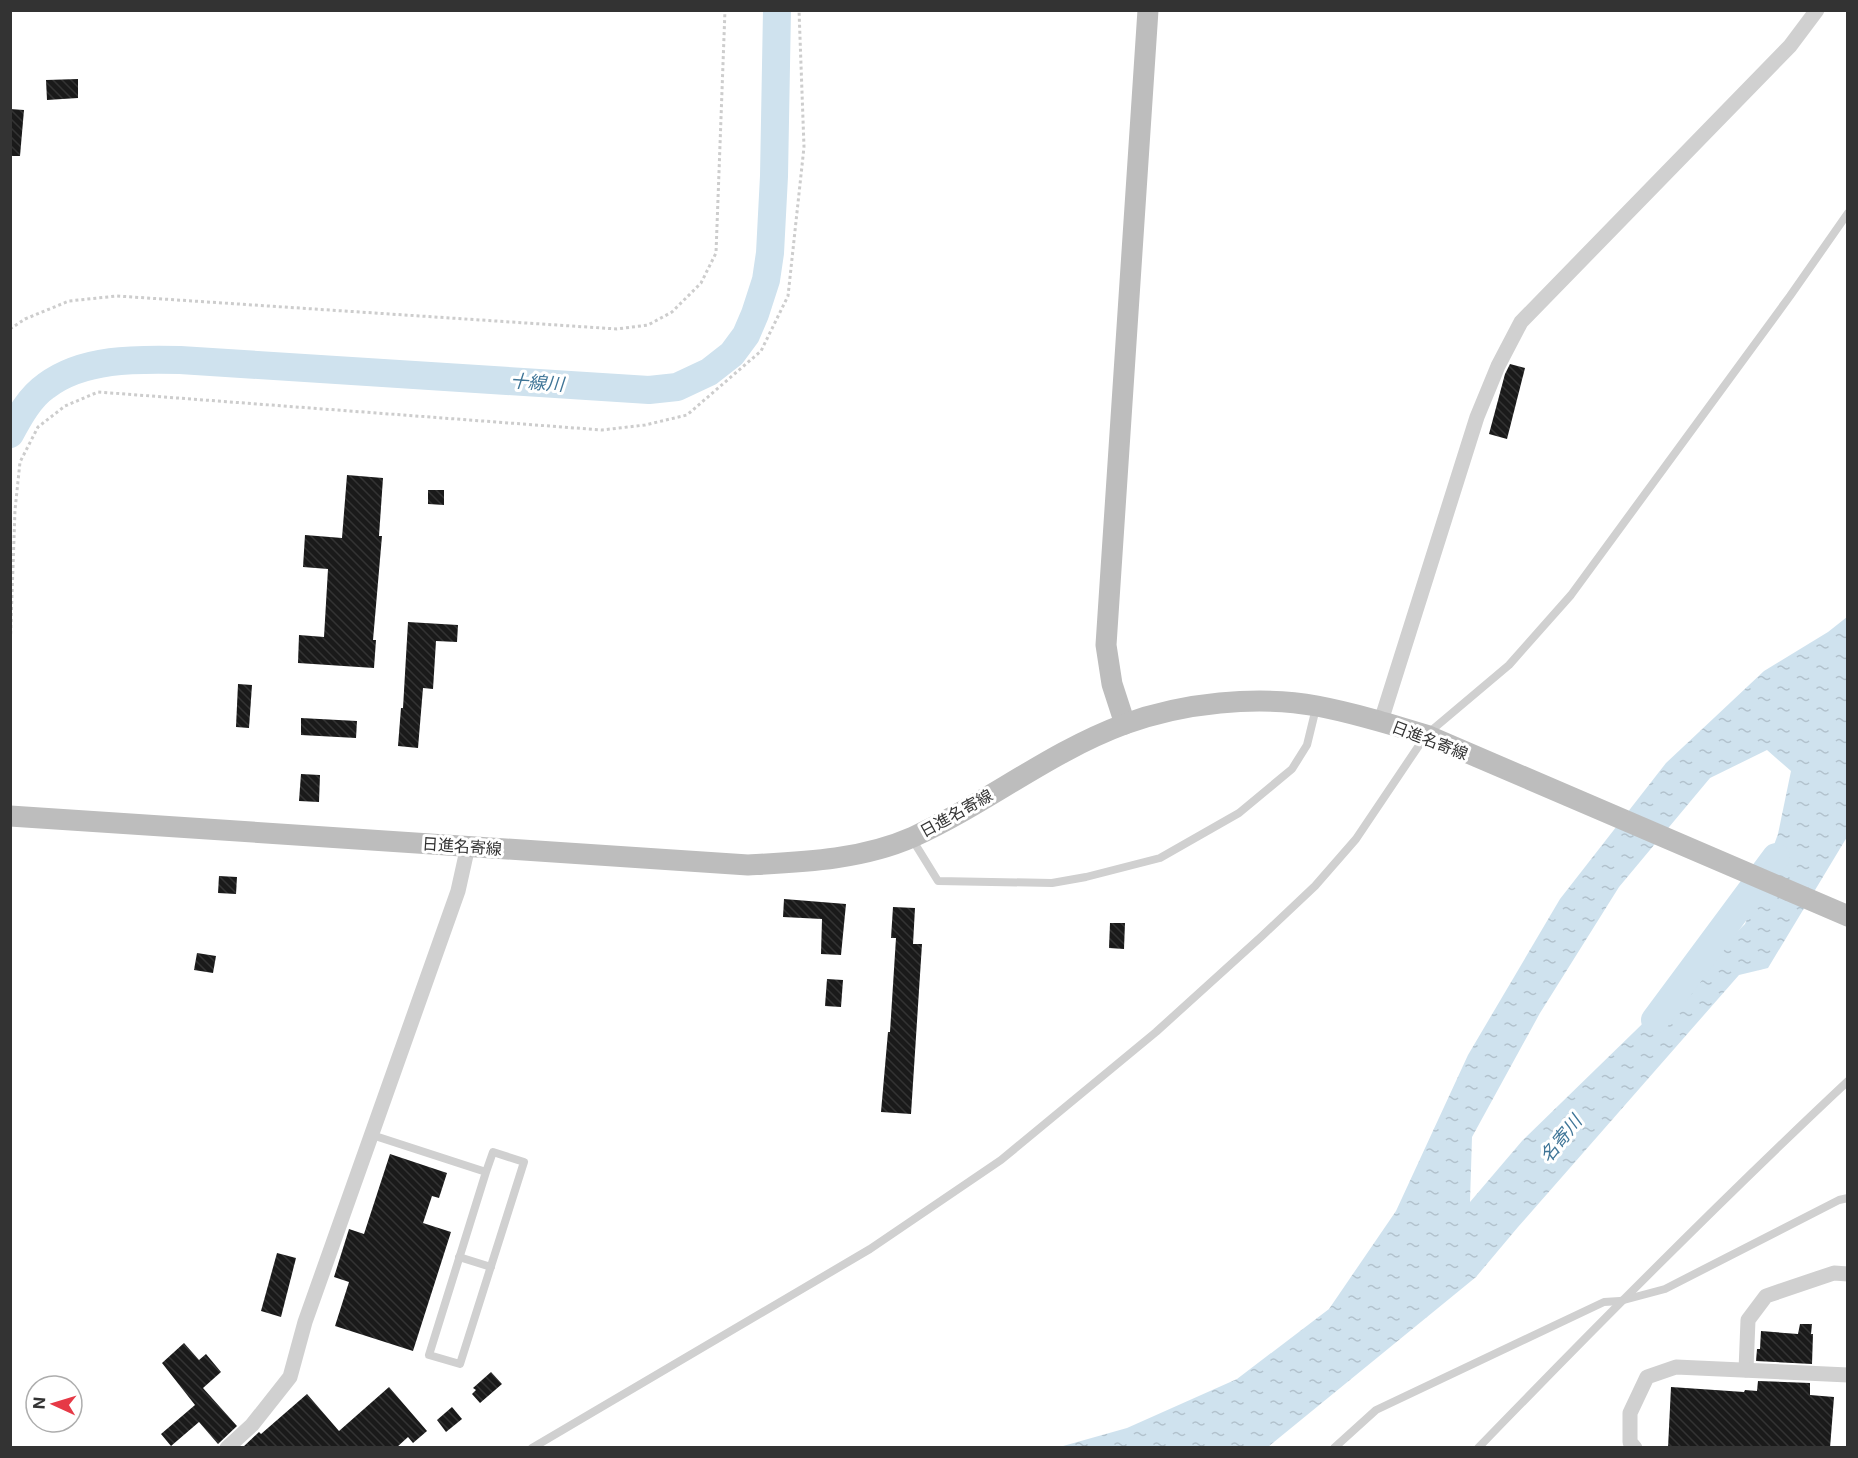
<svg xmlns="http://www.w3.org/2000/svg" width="1858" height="1458" viewBox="0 0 1858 1458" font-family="Inter,'Noto Sans JP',sans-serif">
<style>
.water{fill:url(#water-ripples);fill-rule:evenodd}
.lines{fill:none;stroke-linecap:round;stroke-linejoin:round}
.river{stroke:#cfe2ee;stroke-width:28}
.building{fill:url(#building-back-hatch)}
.path{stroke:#cdcdcd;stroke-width:3;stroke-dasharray:3 3;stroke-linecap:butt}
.lane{stroke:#d0d0d0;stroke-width:8}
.street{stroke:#d0d0d0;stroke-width:15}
.secondary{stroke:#bdbdbd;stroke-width:21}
.labels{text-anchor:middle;stroke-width:6;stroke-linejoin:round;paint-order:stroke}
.street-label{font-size:16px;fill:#333;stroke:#fff}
.water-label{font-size:18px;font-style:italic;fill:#3f7597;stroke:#fff}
</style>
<defs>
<pattern id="water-ripples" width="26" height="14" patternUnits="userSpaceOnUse" patternTransform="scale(1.5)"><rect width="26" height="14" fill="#cfe2ee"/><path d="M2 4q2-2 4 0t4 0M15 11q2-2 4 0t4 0" fill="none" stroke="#b2c2cd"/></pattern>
<pattern id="building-back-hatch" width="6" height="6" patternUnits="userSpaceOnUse" patternTransform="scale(1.5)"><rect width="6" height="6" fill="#1a1a1a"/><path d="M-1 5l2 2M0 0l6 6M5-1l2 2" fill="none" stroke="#333"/></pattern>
</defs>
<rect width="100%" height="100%" fill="#fff"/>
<!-- water -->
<path class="water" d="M1847,617V837L1768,968L1739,975L1518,1227L1476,1277L1268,1447L1056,1448L1127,1428L1237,1379L1329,1309L1396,1211L1468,1055L1560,899L1666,763L1764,671L1828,632ZM1767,750L1791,771L1778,834L1745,924L1522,1141L1470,1202L1472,1137L1540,1013L1619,887L1710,778Z"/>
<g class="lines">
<!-- river -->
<g class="river">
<path d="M10,434C19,417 30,397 46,386C83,358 136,359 180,360L649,390L677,387L709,372L732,354L746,335L755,314L766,280L770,253L774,176L777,10"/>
<polyline points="1655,1020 1776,857"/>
</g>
</g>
<!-- building -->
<g class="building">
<polygon points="78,79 78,98 47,100 46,80"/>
<polygon points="10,109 24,110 20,156 10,156"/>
<polygon points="1510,364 1525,368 1507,439 1489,434 1505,374"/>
<polygon points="347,475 383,478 379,536 382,536 373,640 376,640 374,668 298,663 299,635 324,637 328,569 303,567 305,535 342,538"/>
<polygon points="428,490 444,490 444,505 428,504"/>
<polygon points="408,622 458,625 457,642 436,641 433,689 423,688 418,748 398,746 401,708 403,708"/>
<polygon points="238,684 252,685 249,728 236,727"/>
<polygon points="301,718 357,721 356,738 301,735"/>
<polygon points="301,774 320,775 319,802 299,801"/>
<polygon points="219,876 237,877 236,894 218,893"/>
<polygon points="784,899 846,904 841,955 821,954 822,919 783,917"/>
<polygon points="893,907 915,908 913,944 922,944 911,1114 881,1112 888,1032 890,1032 896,938 891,938"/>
<polygon points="1110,923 1125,923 1124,949 1109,948"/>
<polygon points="197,953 216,956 213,973 194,970"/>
<polygon points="827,979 843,980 841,1007 825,1006"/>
<polygon points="390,1154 447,1173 439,1198 432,1196 423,1223 451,1232 413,1351 335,1326 349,1282 334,1277 349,1229 364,1234"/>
<polygon points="277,1253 296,1258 281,1317 261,1311"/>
<polygon points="1800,1324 1812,1324 1811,1334 1813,1334 1812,1364 1756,1361 1757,1349 1760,1349 1761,1331 1798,1334"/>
<polygon points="184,1343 199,1360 206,1354 221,1372 203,1388 237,1426 218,1444 199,1422 171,1446 161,1434 195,1405 162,1363"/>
<polygon points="491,1372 502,1384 480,1403 472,1394 476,1390 473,1388"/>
<polygon points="1758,1381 1810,1383 1810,1395 1834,1397 1830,1448 1668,1448 1671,1387 1744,1392 1745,1390 1757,1391"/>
<polygon points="389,1387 427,1431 413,1443 408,1437 396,1448 242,1448 259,1432 261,1434 307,1394 339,1431"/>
<polygon points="452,1407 462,1419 446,1432 437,1420"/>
</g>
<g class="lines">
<!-- path -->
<g class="path">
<polyline points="10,329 25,319 69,301 117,296 617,329 648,325 672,312 701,283 716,253 725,10"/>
<polyline points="10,652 15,510 20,462 38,427 65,406 98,392 602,430 645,425 687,415 761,351 788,296 804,147 799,10"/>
</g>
<!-- lane -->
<g class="lane">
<polyline points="912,839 938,881 1052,883 1086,877 1160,858 1239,813 1292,769 1307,745 1316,708"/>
<polyline points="372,1135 486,1172 429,1355 460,1364 524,1162 493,1152 486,1172"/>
<polyline points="459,1257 491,1267"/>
<polyline points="532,1448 870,1249 1001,1160 1156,1032 1262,936 1315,886 1356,839 1426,735 1509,665 1571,595 1790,296 1848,213"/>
<polyline points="1334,1448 1376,1410 1604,1302 1620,1301 1665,1289 1839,1200 1848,1198"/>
<path d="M1478,1448C1599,1323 1721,1200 1848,1081"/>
</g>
<!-- street -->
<g class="street">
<polyline points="1381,721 1477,417 1498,366 1521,322 1790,46 1817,10"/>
<polyline points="1746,1370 1748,1320 1766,1296 1834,1273 1848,1274"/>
<polyline points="227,1448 252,1425 290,1377 305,1322 458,891 468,846"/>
<polyline points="1635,1448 1630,1442 1630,1413 1647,1377 1676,1367 1848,1375"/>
</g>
<!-- secondary -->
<g class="secondary">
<polyline points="1125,724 1112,684 1106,645 1148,10"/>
<path d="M10,816L748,865C803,862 861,860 913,837C986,804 1049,752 1125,724C1182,703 1257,695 1317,706C1354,713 1390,724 1426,735L1848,916"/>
</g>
</g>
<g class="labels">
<!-- street labels -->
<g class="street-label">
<text transform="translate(1430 740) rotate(21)" y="6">日進名寄線</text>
<text transform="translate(956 813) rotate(-29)" y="6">日進名寄線</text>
<text transform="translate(462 846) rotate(4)" y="6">日進名寄線</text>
</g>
<!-- water labels -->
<g class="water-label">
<text transform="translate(537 383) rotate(4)" y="6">十線川</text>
<text transform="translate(1561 1139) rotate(-51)" y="6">名寄川</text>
</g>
</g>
<!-- border -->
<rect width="1858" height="1458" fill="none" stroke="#333333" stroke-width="24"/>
<!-- north arrow -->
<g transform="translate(54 1404) rotate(274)"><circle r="28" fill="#ffffff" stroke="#adadad" stroke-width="1.5"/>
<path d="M0-4.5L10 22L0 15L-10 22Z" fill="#e63946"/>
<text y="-9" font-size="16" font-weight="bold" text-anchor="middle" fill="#333333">N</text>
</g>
</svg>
